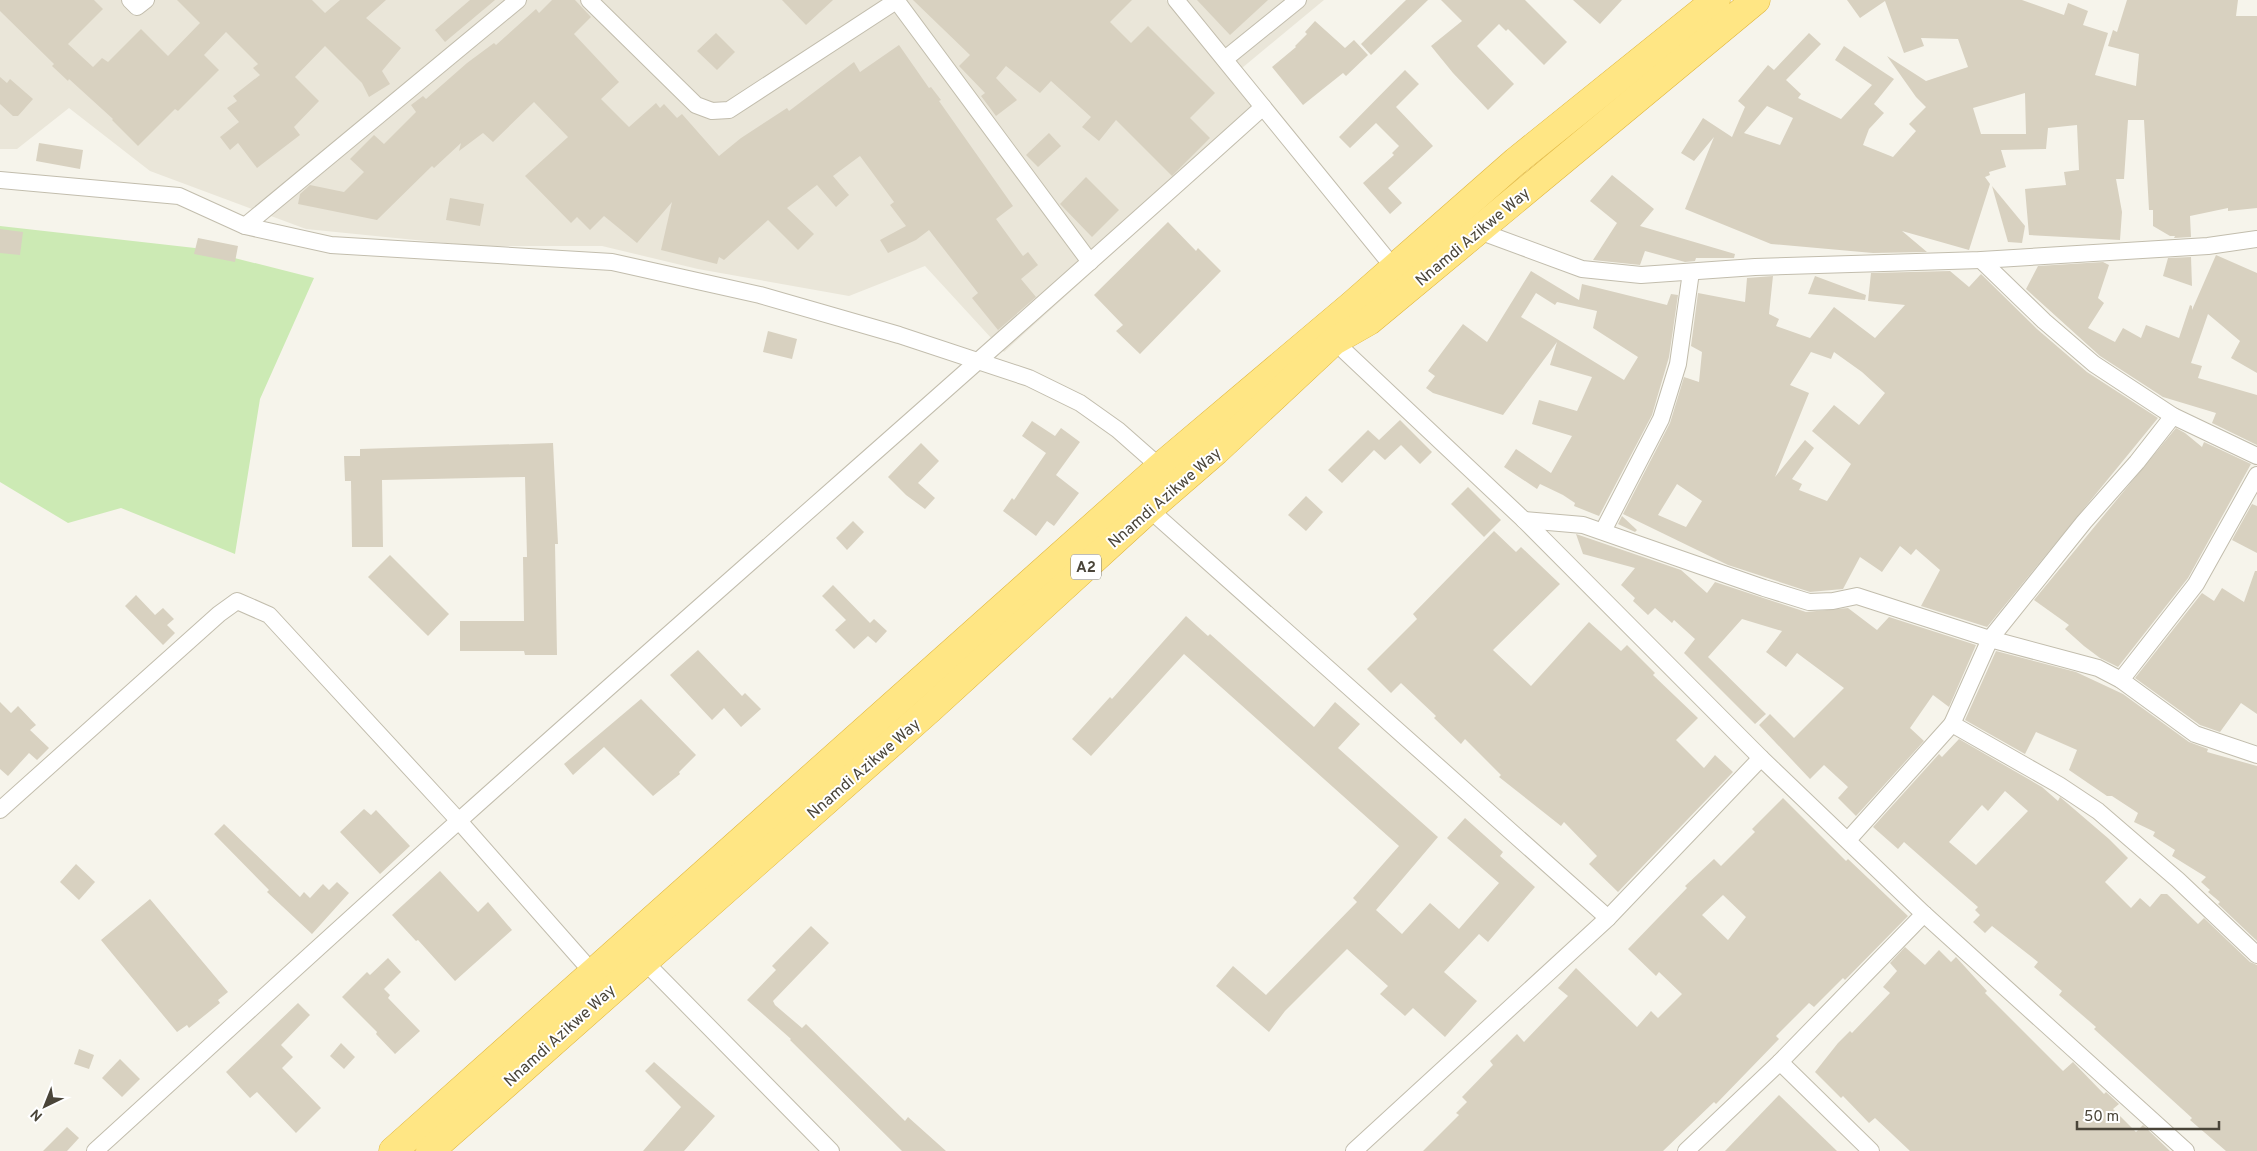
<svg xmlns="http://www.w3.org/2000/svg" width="2257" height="1151" viewBox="0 0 2257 1151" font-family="Overpass,sans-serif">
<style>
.residential{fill:#eae6d9}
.green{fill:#cceab4}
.building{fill:#d8d1c0;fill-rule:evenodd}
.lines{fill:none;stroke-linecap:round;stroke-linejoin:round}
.minor-casing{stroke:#c2bdad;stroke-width:18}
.trunk-casing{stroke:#e0b53b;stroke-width:29}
.minor{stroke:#fff;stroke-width:16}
.trunk{stroke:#ffe684;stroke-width:28}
.labels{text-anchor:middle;stroke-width:4;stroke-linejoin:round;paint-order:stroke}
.shield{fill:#fff;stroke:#807d74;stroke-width:1}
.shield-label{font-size:15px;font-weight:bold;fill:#4a4539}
.street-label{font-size:16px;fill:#4a4539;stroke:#fff}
</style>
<rect width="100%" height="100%" fill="#f6f4eb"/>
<!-- residential -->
<g class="residential">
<polygon points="0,0 1166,0 1263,117 1004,352 925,266 849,296 698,269 602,246 475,246 306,229 150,171 69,108 17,149 0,149"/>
<polygon points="1187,0 1324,0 1242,68"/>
</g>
<!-- green -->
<polygon class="green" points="0,226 195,248 314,278 260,399 235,554 121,508 68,523 0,482"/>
<!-- building -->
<g class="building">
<polygon points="0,0 94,0 103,9 68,44 93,67 102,58 108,62 141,29 168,56 200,23 177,0 312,0 325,13 340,0 386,0 366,18 401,48 382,71 390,84 369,97 362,83 325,46 295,77 319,101 294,127 300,135 257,168 238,143 230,150 220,137 239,122 227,108 237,101 233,96 260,75 253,68 258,64 226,32 204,55 219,70 178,111 175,109 138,146 112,120 113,119 69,79 68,81 52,66 54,64 0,11"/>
<polygon points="470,0 495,0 445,42 435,30"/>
<polygon points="552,0 575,0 591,17 574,34 619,82 601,99 629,127 656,103 660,108 664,104 677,118 682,114 719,156 741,138 787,108 789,111 854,62 860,72 899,45 929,88 931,87 941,100 939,101 1013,206 996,219 1023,256 1028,252 1038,265 1021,279 1036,297 998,330 972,298 978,293 929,230 916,240 888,253 880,240 906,226 890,205 894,202 860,156 833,176 849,195 836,207 817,185 787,208 814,234 798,250 768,220 724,260 719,257 717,264 661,250 672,202 637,243 604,216 590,230 577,217 571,223 525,176 568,137 534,102 493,142 483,133 459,151 461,143 434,168 432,166 377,220 298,204 300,194 310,185 344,192 364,172 350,159 374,135 384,144 416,112 411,105 423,96 426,99 467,63 494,43 496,45 536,9 539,13"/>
<polygon points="782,0 833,0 806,25"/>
<polygon points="913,0 1132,0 1110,22 1131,43 1148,26 1215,93 1190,118 1210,138 1172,176 1116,120 1099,141 1082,127 1091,117 1051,81 1040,93 1006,66 996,78 1017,100 996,116 981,96 985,93 959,66 970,55"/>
<polygon points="1197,0 1268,0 1230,35"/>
<polygon points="1406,0 1428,0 1371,55 1361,44"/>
<polygon points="1441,0 1525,0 1567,42 1544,65 1508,29 1506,31 1499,24 1477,46 1514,84 1488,110 1453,73 1431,46 1462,21"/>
<polygon points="1573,0 1622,0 1600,24"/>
<path d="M1847,0H2022L2064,15L2068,3L2088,11L2083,25L2108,33L2095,75L2136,86L2139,54L2108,46L2113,30L2117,32L2127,0H2238L2236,16H2257V208L2228,211V208L2190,216L2191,237L2174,238L2175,236H2170L2153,226V210H2149L2144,120H2128L2124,179H2116L2122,212L2120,240L2029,235L2025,189L2066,185L2064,172L2079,170L2077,125L2048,128L2046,149L2001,150L2006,167L1989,172L1990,175L1985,177L1990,184L1969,250L1902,231L1927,252L1873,253L1771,244L1685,209L1714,137L1694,161L1681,153L1703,118L1732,137L1745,107L1738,101L1768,65L1774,70L1809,33L1821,44L1786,80L1801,94L1798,98L1841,119L1872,85L1835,60L1844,46L1894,79L1874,104L1884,113L1869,129L1863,145L1893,157L1916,131L1909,124L1926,107L1916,97L1887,56L1926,81L1968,67L1958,39L1921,38L1924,46L1904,53L1885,1L1860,18ZM2025,93L2026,134H1981L1973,108ZM1767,106L1793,118L1780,145L1744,133Z"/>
<polygon points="1315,21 1345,48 1354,40 1368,55 1346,76 1343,73 1303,105 1272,67 1296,47 1295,46 1307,34 1305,32"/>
<polygon points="716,33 735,52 717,70 697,51"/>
<polygon points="1405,70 1419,84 1396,107 1433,146 1388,188 1402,203 1390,214 1363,183 1394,155 1392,153 1399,146 1376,123 1350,148 1339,137"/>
<polygon points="0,77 7,83 10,79 33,99 18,116 13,116 0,104"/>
<polygon points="1049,133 1061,146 1038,167 1026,155"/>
<polygon points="39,143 83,150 80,169 36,161"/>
<polygon points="1612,175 1654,209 1640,226 1735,254 1734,258 1696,258 1695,261 1685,262 1645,251 1640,265 1593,260 1617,223 1590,201"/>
<polygon points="1086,177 1119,210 1092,237 1060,204"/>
<polygon points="1992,186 2025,226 2022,243 2008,242"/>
<polygon points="450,198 484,204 480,226 446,220"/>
<polygon points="1168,222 1196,251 1198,248 1221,271 1140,354 1116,331 1123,325 1094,295"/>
<polygon points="0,229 23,232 20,255 0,253"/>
<polygon points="198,238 238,246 235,262 194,254"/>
<polygon points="2216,255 2257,273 2257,373 2231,358 2240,341 2208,314 2191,363 2202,366 2198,378 2257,395 2257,445 2212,423 2216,413 2163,397 2100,356 2026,289 2038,266 2103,262 2109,265 2098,298 2104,303 2088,328 2115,342 2123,328 2141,338 2146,325 2179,338 2190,305 2192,306 2192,310"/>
<polygon points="2191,257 2192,286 2163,276 2168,258"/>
<path d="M1531,271L1579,300L1582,284L1667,305L1671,294L1678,295L1669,357L1652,415L1599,516L1574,506L1575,503L1563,495L1540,484L1537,489L1504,467L1516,449L1551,473L1572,436L1532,424L1539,400L1577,411L1592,377L1550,365L1557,342L1503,415L1433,393L1426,388L1435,376L1428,371L1463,324L1487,342ZM1536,293L1555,305L1557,302L1597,311L1593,328L1638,357L1624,380L1521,317Z"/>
<path d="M1950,271L1969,287L1981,274L2037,329L2087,372L2158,418L1987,627L1921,606L1940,570L1916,549L1911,555L1900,546L1882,572L1860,557L1843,589L1810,592L1728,565L1623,514L1670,423L1684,377L1699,382L1702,352L1691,346L1698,293L1745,302L1747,278L1773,276L1769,314L1779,319L1776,326L1810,338L1834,307L1875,338L1905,305L1868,301L1871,273ZM1811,352L1831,359L1834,352L1862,372L1885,393L1859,425L1834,405L1812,431L1851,464L1827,501L1799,490L1802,484L1792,479L1814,448L1805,440L1775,477L1809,393L1790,385ZM1677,484L1702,501L1686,527L1658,515Z"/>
<polygon points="1815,276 1866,295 1865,300 1808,294"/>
<polygon points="768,331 797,339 792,359 763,352"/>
<polygon points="1400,420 1432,452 1420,464 1401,445 1385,460 1374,450 1342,483 1328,470 1368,430 1379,440"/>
<polygon points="1032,421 1055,436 1061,428 1080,442 1056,475 1079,493 1054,526 1047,521 1036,536 1003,511 1012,498 1014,500 1046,453 1022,436"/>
<polygon points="2176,428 2185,433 2202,447 2204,442 2251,464 2188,578 2118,667 2100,658 2084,646 2065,629 2069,625 2034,600"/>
<polygon points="553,443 558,544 555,544 557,655 525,655 524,651 460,651 460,621 524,621 523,557 527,557 525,477 382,480 383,547 352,547 351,481 345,481 344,456 360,456 360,449"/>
<polygon points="921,443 939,461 918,483 935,498 925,509 906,495 888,477"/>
<polygon points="1468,487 1501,520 1484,537 1451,504"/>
<polygon points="1306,496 1323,512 1306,531 1288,515"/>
<polygon points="2252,504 2257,506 2257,553 2232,540"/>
<polygon points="1622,516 1637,530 1635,532 1618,524"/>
<polygon points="853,521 864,532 847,550 836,538"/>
<polygon points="1494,531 1516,552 1521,547 1560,584 1493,650 1531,686 1589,622 1621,651 1627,645 1655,673 1653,675 1698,718 1676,740 1704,768 1715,755 1733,772 1618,892 1589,864 1597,856 1564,822 1561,826 1499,777 1501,775 1465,739 1461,744 1434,718 1436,716 1401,683 1391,693 1367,669 1417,619 1413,614"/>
<polygon points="1576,534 1681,570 1707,593 1715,582 1806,612 1848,608 1877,630 1889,617 1976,645 1949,707 1933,695 1910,728 1924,741 1856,816 1838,798 1848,787 1824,765 1810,779 1759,725 1770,714 1794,738 1844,688 1797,653 1786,667 1766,652 1782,631 1742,619 1708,657 1766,714 1755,724 1684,653 1695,639 1674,620 1672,623 1655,608 1648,615 1633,601 1635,598 1621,585 1635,568 1583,554"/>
<polygon points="390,555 449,614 428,636 368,577"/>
<polygon points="2255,571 2257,571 2257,714 2241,703 2220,732 2200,725 2135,678 2202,593 2214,601 2222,588 2244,602"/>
<polygon points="833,585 870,623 874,619 887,631 876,643 868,636 854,649 835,630 846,620 822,596"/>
<polygon points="136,595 155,615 163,608 174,619 167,625 175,633 163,645 125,606"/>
<polygon points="1186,616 1208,636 1210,634 1314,727 1335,702 1360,724 1338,748 1438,837 1376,910 1402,934 1430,903 1459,929 1499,883 1447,838 1465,818 1503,852 1500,856 1535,887 1488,942 1479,934 1444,972 1477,1001 1445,1037 1413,1008 1405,1016 1380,994 1388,986 1347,949 1285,1011 1269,1032 1216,986 1233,966 1266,995 1357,902 1353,898 1399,846 1184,654 1091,756 1072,739 1110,697 1112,699"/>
<polygon points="698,650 742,696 745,693 761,709 741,727 724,708 712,720 670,675"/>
<polygon points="1996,651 2076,672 2123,694 2189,742 2208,749 2207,752 2257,766 2257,941 2218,904 2220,902 2208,892 2210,890 2201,882 2206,877 2172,856 2175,850 2153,836 2155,832 2134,822 2138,813 2112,796 2107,796 2069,770 2077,750 2036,732 2025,754 1965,720"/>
<polygon points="641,699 696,755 679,772 680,774 653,796 604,747 573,775 564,764"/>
<polygon points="0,702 11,713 18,706 36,725 30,730 49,748 37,760 29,753 8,776 0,769"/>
<path d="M1959,739L2042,787L2058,801L2060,797L2109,839L2128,858L2105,882L2131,908L2140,898L2150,907L2161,894H2167L2198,924L2204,918L2250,962L2257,965V1151H2226L2190,1120L2192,1118L2094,1029L2096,1027L2059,995L2062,991L2034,967L2038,962L1992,926L1985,933L1973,922L1980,915L1975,910L1978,907L1904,842L1898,849L1873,827L1939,754L1942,757ZM2005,791L2028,811L1976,865L1949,842L1982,805L1988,811Z"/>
<path d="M1783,798L1846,861L1848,859L1908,916L1845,980L1843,978L1814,1007L1809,1003L1776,1036L1779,1039L1716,1104L1714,1102L1663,1151H1423L1459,1115L1456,1113L1467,1102L1462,1097L1493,1065L1490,1061L1517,1034L1524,1042L1568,996L1558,988L1576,968L1637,1027L1651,1011L1658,1018L1682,994L1659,972L1656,976L1628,949L1687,888L1685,886L1714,859L1721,866L1755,832L1752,829ZM1723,895L1746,917L1728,940L1702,915Z"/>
<polygon points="364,809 371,815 376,810 410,846 380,874 340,832"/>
<polygon points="224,824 300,897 304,892 310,898 323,884 329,890 337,882 349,893 312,934 267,892 269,890 214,834"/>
<polygon points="76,864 95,882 79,900 60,882"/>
<polygon points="440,871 478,912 488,902 512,930 455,981 418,940 416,941 392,915"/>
<polygon points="150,899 228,992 218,1000 220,1003 189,1028 187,1025 177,1032 101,940"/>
<polygon points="811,926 829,943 773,1001 775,1005 802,1028 806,1024 905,1121 908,1117 946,1151 902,1151 790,1040 791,1039 747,1000 776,970 772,966"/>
<polygon points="1905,947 1925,965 1939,950 1951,962 1956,957 1987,991 1985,993 2063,1071 2073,1062 2104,1094 2106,1092 2119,1104 2113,1109 2136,1132 2143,1125 2170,1151 1910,1151 1875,1118 1869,1123 1843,1096 1841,1098 1815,1072 1838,1043 1850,1031 1852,1033 1890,993 1883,987 1897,971 1890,963"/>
<polygon points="388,958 401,972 384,989 390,995 388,998 420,1031 395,1054 376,1034 377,1032 342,997 367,972 370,975"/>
<polygon points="298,1003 310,1015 281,1045 293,1057 282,1068 321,1108 296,1133 257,1092 250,1098 226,1072"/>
<polygon points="341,1043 355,1057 344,1069 330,1056"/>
<polygon points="79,1049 94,1055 89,1069 74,1064"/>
<polygon points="120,1059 140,1079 122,1097 102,1078"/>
<polygon points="654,1062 715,1116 684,1151 643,1151 681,1107 645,1071"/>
<polygon points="1779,1095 1837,1151 1725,1151"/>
<polygon points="67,1127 79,1138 67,1151 43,1151"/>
</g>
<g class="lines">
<!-- minor casing -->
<g class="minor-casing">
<g id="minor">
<polyline points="130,0 137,7 146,0"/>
<polyline points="589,0 696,105 712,111 729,110 896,1"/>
<polyline points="896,0 1090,262"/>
<polyline points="1176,0 1394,268"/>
<polyline points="1225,59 1298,0"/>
<polyline points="0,180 179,196 245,226 331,245 612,262 760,295 899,335 1029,378 1080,403 1118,430 1160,467"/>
<polyline points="245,226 518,0"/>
<polyline points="1479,231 1582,269 1641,275 1755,267 1981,260 2208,246 2257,239"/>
<polyline points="1981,260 2044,321 2094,364 2173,416 2257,456"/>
<polyline points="1334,341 1524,520 1761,758 1924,914 2186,1151"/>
<polyline points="1149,509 1608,918"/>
<polyline points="1524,520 1583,525 1764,588 1809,602 1833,601 1857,596 1990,639 2098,668 2121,680 2195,734 2257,755"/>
<polyline points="1603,531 1661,419 1678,364 1691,272"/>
<polyline points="2121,680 2196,584 2257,475"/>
<polyline points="1952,724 2059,785 2098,811 2178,880 2257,955"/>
<polyline points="0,810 219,614 237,601 269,615 459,821 593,973"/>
<polyline points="1848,840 1952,724 1990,639 2084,522 2137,462 2173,416"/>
<polyline points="643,960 831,1151"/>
<polyline points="1780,1062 1871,1151"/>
<path d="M95,1151C217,1040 339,928 462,818C728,580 998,346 1263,107"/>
<polyline points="1354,1151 1608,918 1761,758"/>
<polyline points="1686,1151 1780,1062 1924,914"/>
</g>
</g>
<!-- trunk casing -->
<g class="trunk-casing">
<g id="trunk">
<polyline points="393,1151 1160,467 1352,305 1516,161 1716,0"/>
<polyline points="430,1151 930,709 1149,509 1216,451 1334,341 1369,321 1756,0"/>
</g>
</g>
<!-- minor -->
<use href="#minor" class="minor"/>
<!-- trunk -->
<use href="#trunk" class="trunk"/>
</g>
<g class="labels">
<!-- shield labels -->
<rect class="shield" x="1071" y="554.5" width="30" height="25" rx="4"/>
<g class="shield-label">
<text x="1086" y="572">A2</text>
</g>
<!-- street labels -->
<g class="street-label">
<text transform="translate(1472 236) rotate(-40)" y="6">Nnamdi Azikwe Way</text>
<text transform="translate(1164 497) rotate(-41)" y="6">Nnamdi Azikwe Way</text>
<text transform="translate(863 768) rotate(-41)" y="6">Nnamdi Azikwe Way</text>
<text transform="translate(559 1035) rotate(-42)" y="6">Nnamdi Azikwe Way</text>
</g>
</g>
<!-- north arrow -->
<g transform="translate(45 1106) rotate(223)" stroke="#ffffff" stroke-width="4" paint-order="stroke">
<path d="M0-4L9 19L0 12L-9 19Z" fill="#4a4539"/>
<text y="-8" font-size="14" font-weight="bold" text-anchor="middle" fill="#4a4539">N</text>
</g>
<!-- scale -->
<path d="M2077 1121v8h142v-8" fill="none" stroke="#4a4539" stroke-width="2.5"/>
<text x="2084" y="1121" font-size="15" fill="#4a4539" stroke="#ffffff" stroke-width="4" paint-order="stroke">50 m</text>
</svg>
